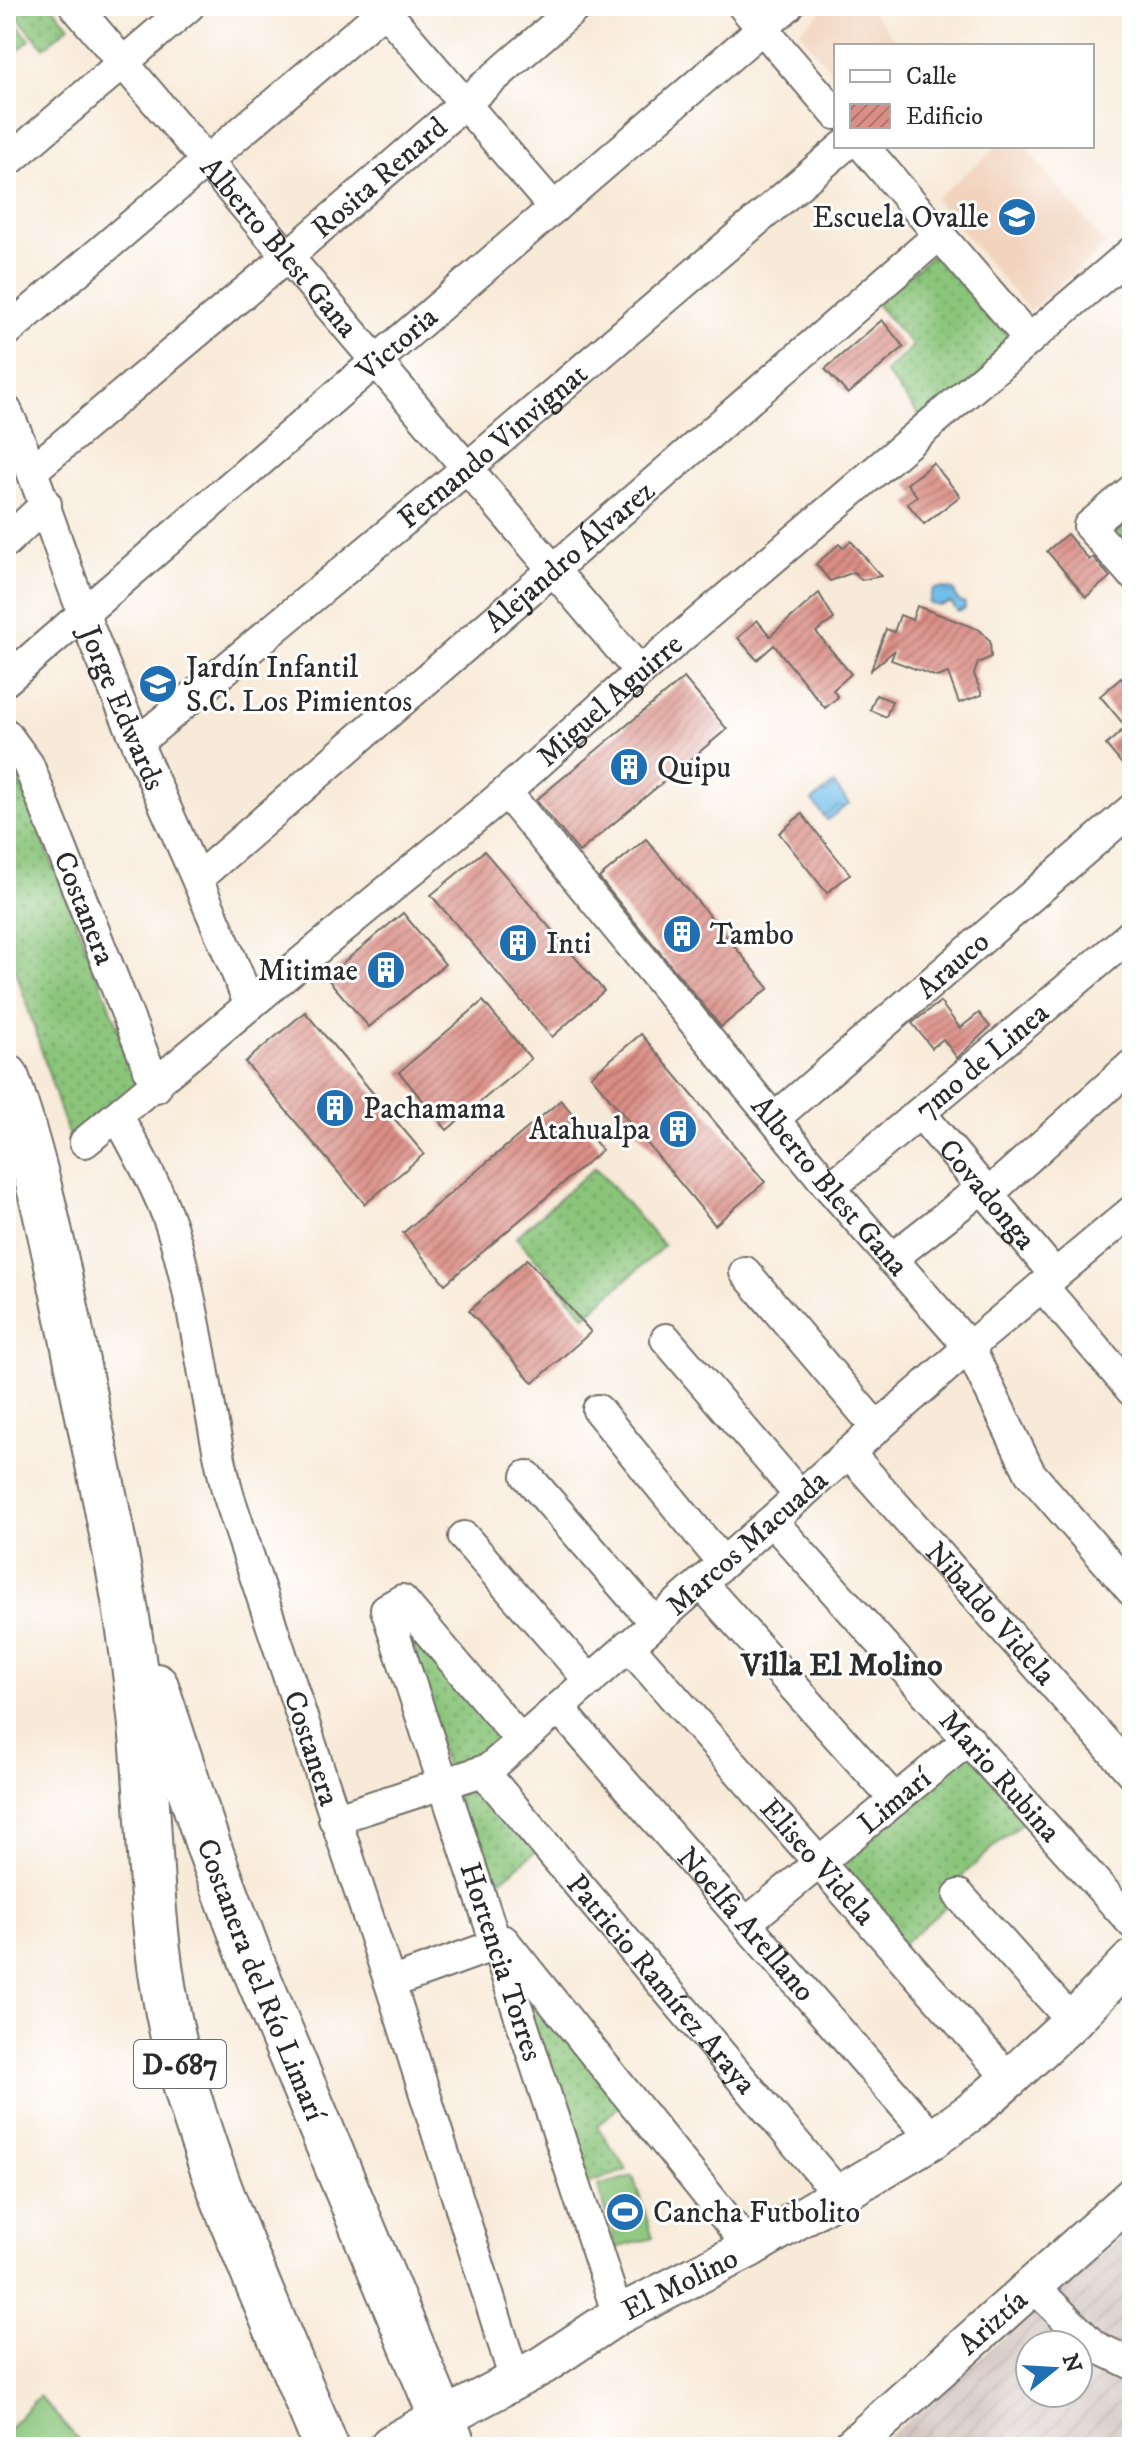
<svg xmlns="http://www.w3.org/2000/svg" width="1138" height="2453" viewBox="0 0 1138 2453" font-family="'IM FELL DW Pica',serif">
<style>
.built{fill:#f2d4be}
.industrial{fill:url(#industrial-furrows);fill-rule:evenodd}
.grass{fill:url(#grass-dots);stroke:#5a7852;stroke-width:2}
.pitch{fill:#8ac57a;stroke:#5a7852;stroke-width:2}
.water{fill:url(#water-waves);stroke:#4d748a;stroke-width:2}
.building{fill:url(#building-hatch)}
.lines{fill:none;stroke-linecap:round;stroke-linejoin:round}
.minor-casing{stroke:#736e68;stroke-width:34}
.major-casing{stroke:#736e68;stroke-width:42}
.highway-casing{stroke:#736e68;stroke-width:48}
.minor{stroke:#fff;stroke-width:30}
.major{stroke:#fff;stroke-width:38}
.highway{stroke:#fff;stroke-width:44}
.labels{text-anchor:middle;stroke-width:6;stroke-linejoin:round;paint-order:stroke}
.shield{fill:#fff;stroke:#6b6b6b;stroke-width:2}
.shield-label{font-size:28px;font-weight:bold;fill:#2b2b2b}
.street-label{font-size:30px;fill:#2b2b2b;stroke:#fff}
.poi-label{font-size:30px;fill:#2b2b2b;stroke:#fff;text-anchor:start}
.neighbourhood-label{font-size:32px;font-weight:bold;fill:#2b2b2b;stroke:#fff}
</style>
<defs>
<pattern id="industrial-furrows" width="10" height="10" patternUnits="userSpaceOnUse" patternTransform="scale(2)"><rect width="10" height="10" fill="#cfc0ba"/><path d="M-1 1l2-2M0 10L10 0M9 11l2-2" fill="none" stroke="#b2a5a0"/></pattern>
<pattern id="grass-dots" width="8" height="8" patternUnits="userSpaceOnUse" patternTransform="scale(2)"><rect width="8" height="8" fill="#8ac57a"/><path d="M2 2h.1M6 6h.1" fill="none" stroke="#71a064" stroke-width="1.8" stroke-linecap="round"/></pattern>
<pattern id="water-waves" width="16" height="10" patternUnits="userSpaceOnUse" patternTransform="scale(2)"><rect width="16" height="10" fill="#6fbeea"/><path d="M0 5q4-4 8 0t8 0" fill="none" stroke="#5b9bbe"/></pattern>
<pattern id="building-hatch" width="6" height="6" patternUnits="userSpaceOnUse" patternTransform="scale(2)"><rect width="6" height="6" fill="#da8e85"/><path d="M-1 1l2-2M0 6l6-6M5 7l2-2" fill="none" stroke="#b1746d"/></pattern>
</defs>
<rect width="100%" height="100%" fill="#fff"/>
<filter id="ink" filterUnits="userSpaceOnUse"><feTurbulence type="fractalNoise" baseFrequency=".0125" numOctaves="2"/><feDisplacementMap in="SourceGraphic" scale="16" xChannelSelector="R" yChannelSelector="G"/><feConvolveMatrix kernelMatrix="1 2 1 2 8 2 1 2 1" color-interpolation-filters="sRGB"/></filter>
<filter id="wash" filterUnits="userSpaceOnUse"><feTurbulence type="fractalNoise" baseFrequency=".006" numOctaves="4" result="noise"/><feDisplacementMap in="SourceGraphic" scale="32" xChannelSelector="R" yChannelSelector="G"/><feGaussianBlur stdDeviation="1.8" result="paint"/><feColorMatrix in="noise" values="0 0 0 0 0 0 0 0 0 0 0 0 0 0 0 0 0 1.4 0 .05"/><feComposite in="paint" operator="in"/></filter>
<g filter="url(#wash)">
<rect width="100%" height="100%" fill="#f8ead8"/>
<!-- built -->
<g class="built">
<polygon points="829,6 868,6 900,46 836,46 836,77 799,31"/>
<polygon points="999,146 1024,146 1106,245 1029,311 935,199"/>
</g>
<!-- industrial -->
<path class="industrial" d="M1132,2227V2447H877ZM1030,2345H1078V2393H1030Z"/>
<!-- grass -->
<g class="grass">
<polygon points="8,6 52,6 69,26 44,48"/>
<polygon points="936,252 1018,347 926,424 885,372 913,346 876,304"/>
<polygon points="1132,499 1132,556 1108,529"/>
<polygon points="6,748 143,1088 71,1144 6,939"/>
<polygon points="595,1167 664,1246 585,1316 516,1237"/>
<polygon points="404,1610 505,1736 472,1761 446,1770"/>
<polygon points="965,1749 1027,1818 948,1888 955,1899 898,1948 828,1865"/>
<polygon points="488,1784 540,1848 487,1891 455,1795"/>
<polygon points="513,1973 623,2103 597,2126 627,2170 582,2186"/>
</g>
<!-- pitch -->
<g class="pitch">
<polygon points="6,12 30,40 6,61"/>
<polygon points="633,2176 653,2238 616,2248 598,2186"/>
<polygon points="39,2396 85,2447 6,2447 6,2431"/>
</g>
<!-- water -->
<g class="water">
<polygon points="943,588 954,590 957,600 965,604 965,609 958,612 951,603 939,606 929,603 933,589"/>
<polygon points="834,784 849,804 827,820 812,801"/>
</g>
<g id="blocks">
<!-- building -->
<g class="building">
<polygon points="882,320 904,347 848,394 825,369"/>
<polygon points="933,463 960,496 924,524 907,503 917,496 907,484"/>
<polygon points="1067,534 1089,560 1093,557 1110,577 1086,597 1047,551"/>
<polygon points="851,541 881,576 861,580 854,572 830,581 816,564 839,544 843,548"/>
<polygon points="819,593 834,619 816,632 851,674 833,690 838,697 825,708 774,645 757,660 738,638 757,620 770,636"/>
<polygon points="917,606 980,630 990,641 991,657 978,663 974,674 982,695 959,703 948,673 937,677 891,660 895,650 871,670 886,629 894,632 900,615 912,620"/>
<polygon points="684,678 727,729 579,852 536,800"/>
<polygon points="1121,678 1132,691 1132,776 1106,745 1126,727 1100,696"/>
<polygon points="876,695 892,701 886,717 870,710"/>
<polygon points="802,814 850,874 827,893 779,833"/>
<polygon points="646,839 769,988 721,1027 599,878"/>
<polygon points="484,851 604,991 552,1037 431,895"/>
<polygon points="403,913 445,964 369,1027 326,977"/>
<polygon points="483,1001 531,1059 447,1130 399,1072"/>
<polygon points="940,1002 960,1028 979,1013 990,1027 957,1058 943,1039 932,1048 912,1023"/>
<polygon points="305,1012 424,1154 365,1204 245,1062"/>
<polygon points="641,1034 765,1182 715,1225 591,1076"/>
<polygon points="561,1100 602,1150 445,1284 403,1233"/>
<polygon points="527,1259 591,1332 533,1383 469,1311"/>
</g>
</g>
</g>
<g filter="url(#ink)">
<use href="#blocks" fill-opacity="0" stroke="#736e68" stroke-width="2"/>
<g class="lines">
<!-- minor casing -->
<g class="minor-casing">
<g id="minor">
<path id="s1" d="M75,6L640,672"/>
<polyline points="381,6 554,208"/>
<polyline points="743,6 836,114"/>
<polyline points="863,146 1029,339"/>
<polyline points="6,163 189,6"/>
<polyline points="6,332 389,6"/>
<path id="s2" d="M6,410C38,478 57,546 84,615C135,746 197,872 249,1003"/>
<path id="s3" d="M34,469L288,256L577,6"/>
<polyline points="1132,490 1089,526 1132,574"/>
<polyline points="6,542 46,504"/>
<path id="s4" d="M6,680L788,6"/>
<path id="s5" d="M6,734L28,764L156,1087"/>
<path id="s6" d="M138,742L467,468L844,146"/>
<path id="s7" d="M506,792L830,1188L969,1347L1030,1473L1132,1591"/>
<path id="s8" d="M199,877L939,235"/>
<path id="s9" d="M921,1114L1055,1275"/>
<path id="s10" d="M118,1116C139,1156 163,1196 175,1239C199,1323 207,1410 228,1494L390,1983L515,2380"/>
<path id="s11" d="M774,1119L1132,809"/>
<path id="s12" d="M85,1142L506,792L640,672L1132,252"/>
<path id="s13" d="M830,1188L1132,934"/>
<polyline points="988,1194 1132,1065"/>
<polyline points="891,1259 982,1188"/>
<polyline points="745,1272 877,1428"/>
<polyline points="1042,1286 1132,1391"/>
<polyline points="666,1339 800,1496"/>
<polyline points="598,1410 723,1563"/>
<path id="s14" d="M849,1453L1132,1773"/>
<polyline points="527,1476 655,1623"/>
<path id="s15" d="M772,1521L1132,1923"/>
<polyline points="464,1537 590,1681"/>
<polyline points="701,1583 895,1800"/>
<path id="s16" d="M628,1645L1009,2079"/>
<path id="s17" d="M559,1708L933,2139"/>
<path id="s18" d="M521,1741L402,1600L386,1609L618,2315"/>
<path id="s19" d="M483,1771L840,2196"/>
<path id="s20" d="M334,1819L489,1769L969,1347L1132,1211"/>
<polyline points="959,1895 1072,2021"/>
<path id="s21" d="M746,1923L969,1739"/>
<polyline points="504,1941 750,2248"/>
<polyline points="390,1983 498,1944"/>
<polyline points="1032,2285 1094,2346 1132,2364"/>
</g>
</g>
<!-- major casing -->
<g class="major-casing">
<g id="major">
<path id="s22" d="M442,2419L543,2365L618,2315L750,2248L933,2139L972,2111L1009,2079L1072,2021L1132,1959"/>
<path id="s23" d="M852,2447L1132,2197"/>
</g>
</g>
<!-- highway casing -->
<g class="highway-casing">
<g id="highway">
<path d="M6,1076C42,1177 60,1281 82,1386C104,1495 129,1605 140,1716C151,1815 148,1914 168,2013C196,2158 271,2310 326,2447"/>
<path id="s24" d="M156,1686L208,1845L251,1960L454,2447"/>
<polyline points="392,2447 442,2419"/>
</g>
</g>
<!-- minor -->
<use href="#minor" class="minor"/>
<!-- major -->
<use href="#major" class="major"/>
<!-- highway -->
<use href="#highway" class="highway"/>
</g>
</g>
<!-- icons -->
<defs>
<g id="school-disc" transform="scale(2)"><circle r="9.5" fill="#1f6fb2" stroke="#fff"/><path d="M0-5L7-2L0 1L-7-2ZM-4 1L0 2.5L4 1V4Q0 6-4 4Z" fill="#fff"/></g>
<g id="building-disc" transform="scale(2)"><circle r="9.5" fill="#1f6fb2" stroke="#fff"/><path d="M-4-6H4V6H1V3H-1V6H-4ZM-2.5-4.3h1.7v1.8h-1.7ZM.8-4.3h1.7v1.8H.8ZM-2.5-1h1.7V.8h-1.7ZM.8-1h1.7V.8H.8Z" fill="#fff"/></g>
<g id="stadium-disc" transform="scale(2)"><circle r="9.5" fill="#1f6fb2" stroke="#fff"/><path d="M0-5a6.5 5 0 1 0 0 10a6.5 5 0 1 0 0-10ZM-3.5-1.8h7v3.6h-7Z" fill="#fff"/></g>
</defs>
<g fill-rule="evenodd">
<use href="#school-disc" x="1017" y="217"/>
<use href="#school-disc" x="158" y="684"/>
<use href="#building-disc" x="629" y="767"/>
<use href="#building-disc" x="682" y="934"/>
<use href="#building-disc" x="518" y="943"/>
<use href="#building-disc" x="386" y="970"/>
<use href="#building-disc" x="335" y="1108"/>
<use href="#building-disc" x="678" y="1129"/>
<use href="#stadium-disc" x="625" y="2212"/>
</g>
<g class="labels">
<!-- shield labels -->
<rect class="shield" x="134" y="2040" width="92" height="48" rx="6"/>
<g class="shield-label">
<text x="180" y="2074">D-687</text>
</g>
<!-- street labels -->
<g class="street-label">
<text dy="10" stroke="none"><textPath href="#s3" startOffset="452">Rosita Renard</textPath></text>
<text dy="10" stroke="none"><textPath href="#s1" startOffset="316">Alberto Blest Gana</textPath></text>
<text dy="10" stroke="none"><textPath href="#s4" startOffset="516">Victoria</textPath></text>
<text dy="10" stroke="none"><textPath href="#s6" startOffset="462">Fernando Vinvignat</textPath></text>
<text dy="10" stroke="none"><textPath href="#s8" startOffset="490">Alejandro Álvarez</textPath></text>
<text dy="10" stroke="none"><textPath href="#s12" startOffset="686">Miguel Aguirre</textPath></text>
<text dy="10" stroke="none"><textPath href="#s2" startOffset="320">Jorge Edwards</textPath></text>
<text dy="10" stroke="none"><textPath href="#s5" startOffset="192">Costanera</textPath></text>
<text dy="10" stroke="none"><textPath href="#s11" startOffset="236">Arauco</textPath></text>
<text dy="10" stroke="none"><textPath href="#s13" startOffset="198">7mo de Linea</textPath></text>
<text dy="10" stroke="none"><textPath href="#s7" startOffset="510">Alberto Blest Gana</textPath></text>
<text dy="10" stroke="none"><textPath href="#s9" startOffset="104">Covadonga</textPath></text>
<text dy="10" stroke="none"><textPath href="#s20" startOffset="506">Marcos Macuada</textPath></text>
<text dy="10" stroke="none"><textPath href="#s14" startOffset="214">Nibaldo Videla</textPath></text>
<text dy="10" stroke="none"><textPath href="#s10" startOffset="664">Costanera</textPath></text>
<text dy="10" stroke="none"><textPath href="#s15" startOffset="342">Mario Rubina</textPath></text>
<text dy="10" stroke="none"><textPath href="#s21" startOffset="192">Limarí</textPath></text>
<text dy="10" stroke="none"><textPath href="#s16" startOffset="288">Eliseo Videla</textPath></text>
<text dy="10" stroke="none"><textPath href="#s17" startOffset="286">Noelfa Arellano</textPath></text>
<text dy="10" stroke="none"><textPath href="#s18" startOffset="574">Hortencia Torres</textPath></text>
<text dy="10" stroke="none"><textPath href="#s24" startOffset="312">Costanera del Río Limarí</textPath></text>
<text dy="10" stroke="none"><textPath href="#s19" startOffset="278">Patricio Ramírez Araya</textPath></text>
<text dy="10" stroke="none"><textPath href="#s22" startOffset="274">El Molino</textPath></text>
<text dy="10" stroke="none"><textPath href="#s23" startOffset="188">Ariztía</textPath></text>
</g>
<!-- poi labels -->
<g class="poi-label">
<text x="989" y="227" text-anchor="end">Escuela Ovalle</text>
<text x="186" y="677">Jardín Infantil<tspan x="186" dy="34">S.C. Los Pimientos</tspan></text>
<text x="657" y="777">Quipu</text>
<text x="710" y="944">Tambo</text>
<text x="546" y="953">Inti</text>
<text x="358" y="980" text-anchor="end">Mitimae</text>
<text x="363" y="1118">Pachamama</text>
<text x="650" y="1139" text-anchor="end">Atahualpa</text>
<text x="653" y="2222">Cancha Futbolito</text>
</g>
<!-- neighbourhood labels -->
<g class="neighbourhood-label">
<text x="842" y="1675">Villa El Molino</text>
</g>
</g>
<!-- margin -->
<rect width="1138" height="2453" fill="none" stroke="#fff" stroke-width="32"/>
<!-- legend -->
<rect x="834" y="44" width="260" height="104" fill="#ffffff" stroke="#aaaaaa" stroke-width="2"/>
<rect x="850" y="70" width="40" height="12" fill="#ffffff" stroke="#aaaaaa" stroke-width="2"/>
<text x="906" y="84" font-size="24" fill="#2b2b2b">Calle</text>
<rect x="850" y="104" width="40" height="24" fill="url(#building-hatch)" stroke="#aaaaaa" stroke-width="2"/>
<text x="906" y="124" font-size="24" fill="#2b2b2b">Edificio</text>
<!-- north arrow -->
<g transform="translate(1054 2369) rotate(72)"><circle r="38" fill="#ffffff" stroke="#aaaaaa" stroke-width="2"/>
<path d="M0-6L14 30L0 20L-14 30Z" fill="#1f6fb2"/>
<text y="-12" font-size="22" font-weight="bold" text-anchor="middle" fill="#2b2b2b">N</text>
</g>
</svg>
